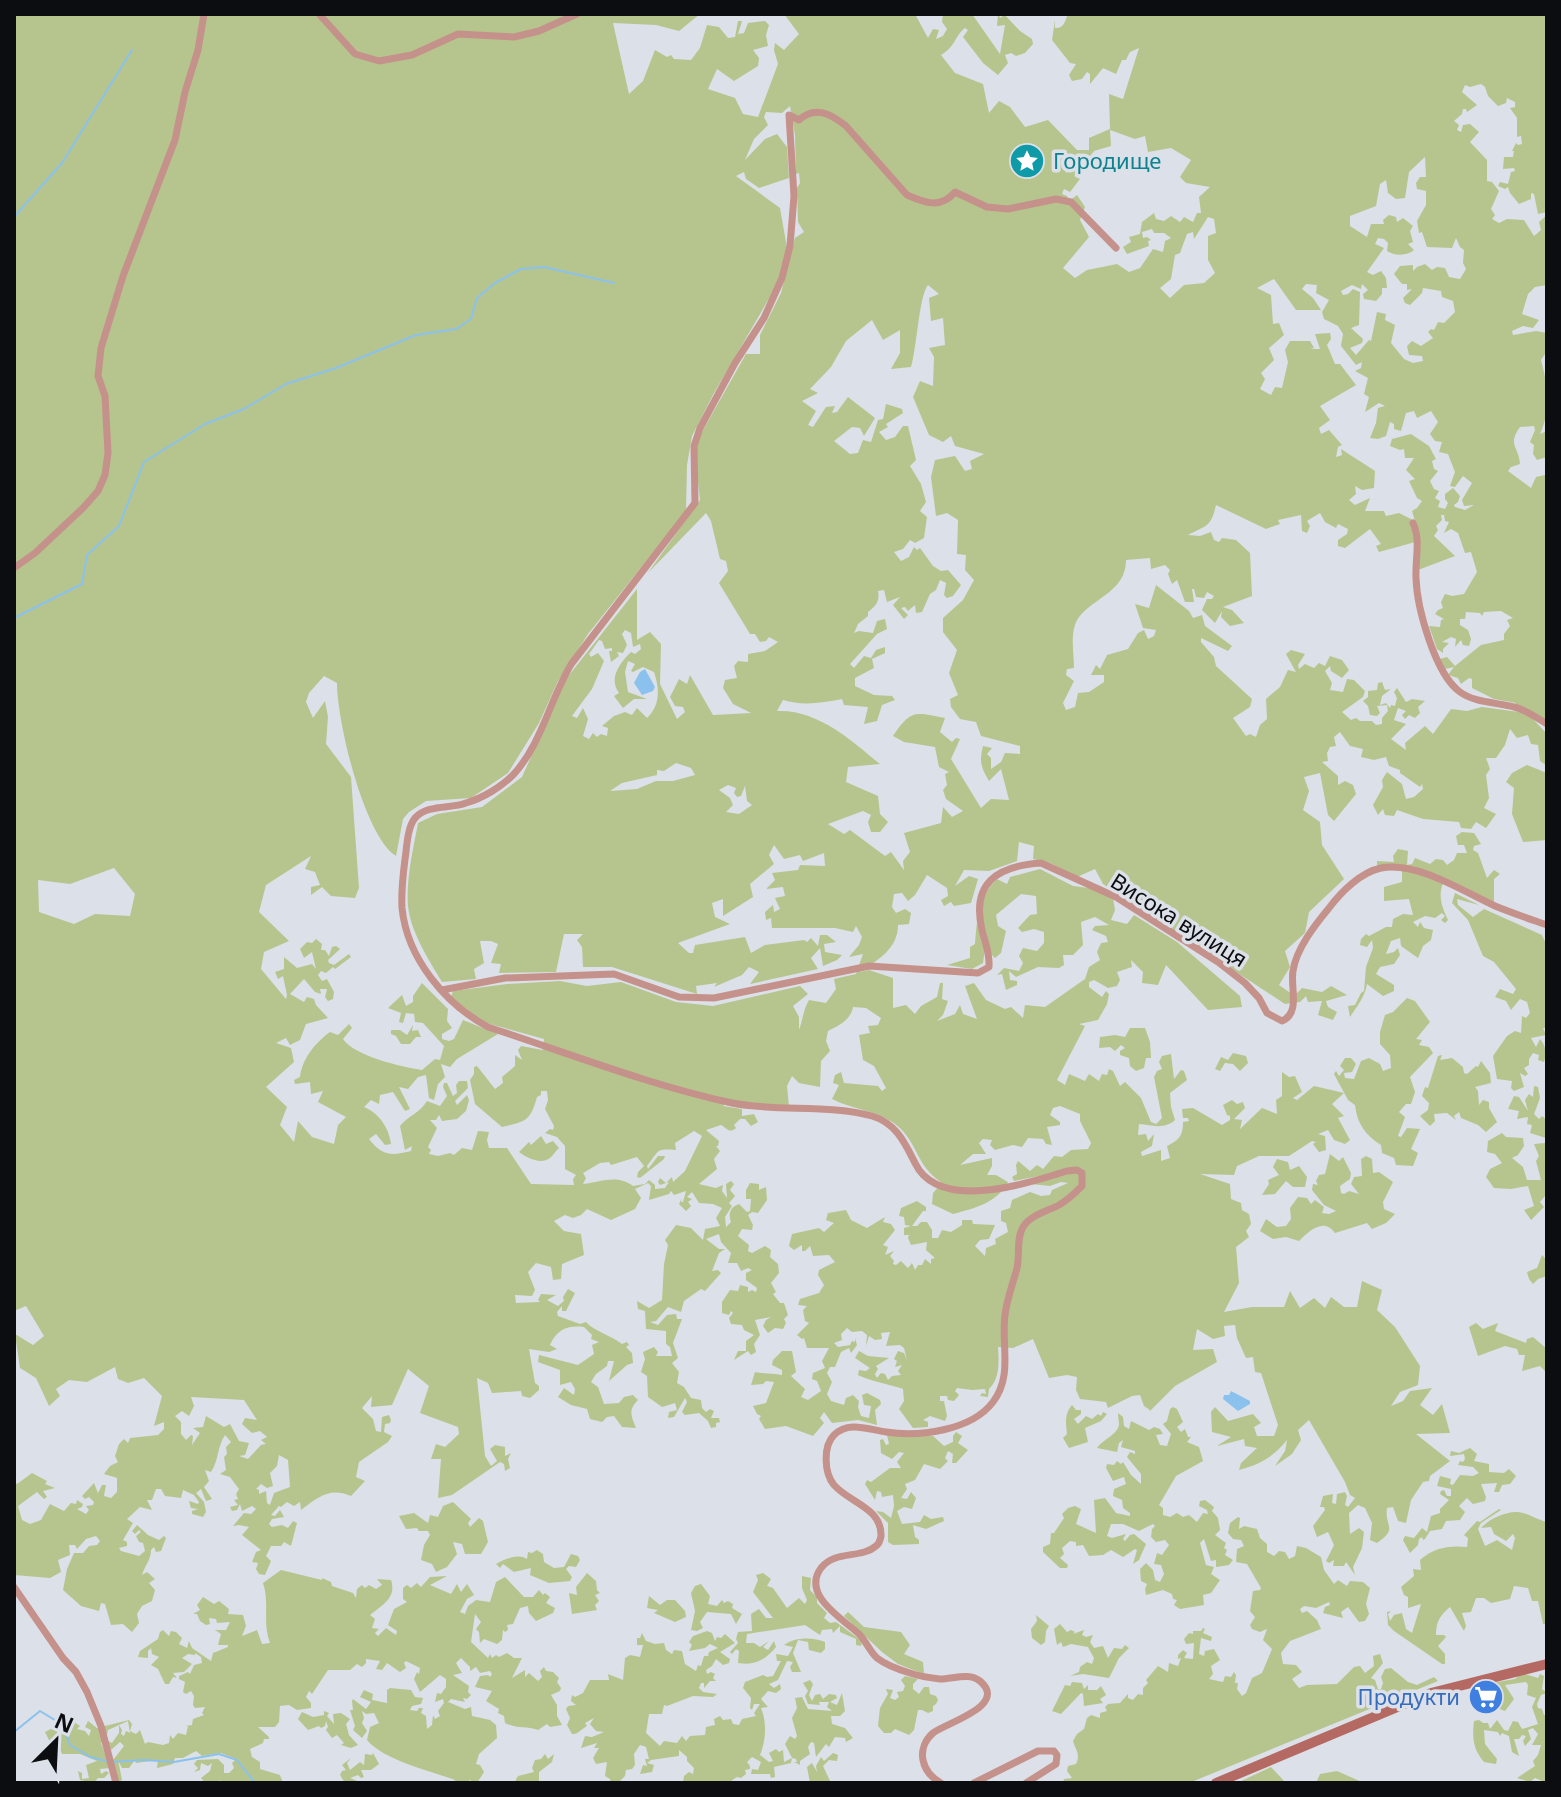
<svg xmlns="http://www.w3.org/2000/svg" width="1561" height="1797" viewBox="0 0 1561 1797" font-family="'Noto Sans',sans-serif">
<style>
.green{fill:#b6c58d;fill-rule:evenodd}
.water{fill:#8bc2ed}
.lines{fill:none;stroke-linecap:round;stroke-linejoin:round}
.stream{stroke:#8bc2ed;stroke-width:2}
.street{stroke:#c5918b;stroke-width:7}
.secondary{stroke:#b46963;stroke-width:10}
.labels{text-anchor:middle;stroke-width:7;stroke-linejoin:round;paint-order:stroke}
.culture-label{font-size:22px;fill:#0d838f;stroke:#dce0e8;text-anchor:start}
.street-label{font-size:22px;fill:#0c0d10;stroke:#dce0e8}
.shop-label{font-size:22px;fill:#366cbe;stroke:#dce0e8;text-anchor:end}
</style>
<rect width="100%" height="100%" fill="#dce0e8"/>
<!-- green -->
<g class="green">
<path d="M14,14H700L679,31L656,25L613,23L629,94L643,81L655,50L667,57L671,55L674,59L691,60L700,48L707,25L719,27L728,38L735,37L738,21H742L738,34L744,33L748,23L765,21L769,25L766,35L768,46L753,50L759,58L758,66L734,81L717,69L708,89L735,98L743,114L758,117L778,64L774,50L775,43L784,50L799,34L784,14H915L928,38L933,29L939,30L936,39L943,36L947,29L942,22L943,14H972L1000,54L1005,25L997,26L998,15L1001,18L1004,14L1020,31L1032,39L1033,44L1025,53L1016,56L1011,53L1005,55L1008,63L998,75L983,63L963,37L968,30L965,28C953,38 957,45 941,55L955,73L983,84L989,113L999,101L1010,107L1025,127L1048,120L1077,150H1089V138L1110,129L1109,94L1123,99L1139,48L1130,52L1126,60H1122L1116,74L1103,68L1090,84V74L1087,72L1082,79L1072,81L1069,75L1076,64L1070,63L1052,40L1055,20V28C1064,29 1065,21 1068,14H1547V212L1538,214L1534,194L1531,193V199L1519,204L1510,193L1508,187L1505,189L1498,186L1500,182L1508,184L1511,172L1515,171L1514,168L1503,169L1504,157H1513L1514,151H1512L1516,143L1518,145L1522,144L1521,136L1517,137V118L1510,108L1515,107V102L1507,98L1506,103L1498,106L1488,96L1485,87L1481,84L1470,87L1465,85L1462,92L1477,105L1467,112L1466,109H1463L1462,114L1454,121L1459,125L1457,130L1461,132L1463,125L1470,124L1479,132L1470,142L1487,160V181L1492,182L1499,191L1491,209L1495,215L1492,219L1499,223L1507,219L1524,220L1534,236L1541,230L1539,222L1547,215V285L1535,287L1528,294L1522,314L1539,320L1533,328L1523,326L1512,331L1513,335L1536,331L1547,333V351L1541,360C1548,385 1551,410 1540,434L1547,431V457L1537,460L1533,454L1534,445L1530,442L1535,430L1534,426L1520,427C1507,445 1519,447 1520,464L1511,467L1508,471L1531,488L1536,477L1545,475L1547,466V722L1513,705L1516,703L1494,699L1472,688V679L1469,678L1461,684L1458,678L1448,675L1454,667L1445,669L1440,659L1447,657L1455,666L1481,645L1504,640V634L1510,626L1507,620L1513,618L1501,611L1484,612L1482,616L1480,613L1466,612L1465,619H1460V625L1468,630L1471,639L1469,646L1463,645L1461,640L1455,647L1456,639L1451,637L1442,642L1449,643L1443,649V653L1437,649L1429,626L1440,627L1441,620L1444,619L1435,614L1438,610L1443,608L1441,602L1445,594L1452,596L1464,594L1477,572L1471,552L1465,553L1458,533L1451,529L1444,533L1449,522L1445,521L1444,515H1441L1442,520L1436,526L1438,530L1434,536L1455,556L1418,570L1419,541L1379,552L1376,546L1381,544L1370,529L1345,548L1338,546V540L1347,534L1348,529L1338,524L1336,528L1325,522L1320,513L1307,521L1310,526L1307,533L1302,531L1301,515L1278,520L1280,524L1266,529L1216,505C1211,527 1207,525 1188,535L1200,536L1211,532L1214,540L1219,542L1222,538L1236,540L1250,553L1252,596L1223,607L1232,610L1244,623L1230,626L1221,617L1222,611L1215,623L1202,610L1207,599H1212L1214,596L1207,592L1204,598L1196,597L1194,589H1192L1194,602H1185L1177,580L1172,584L1168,574L1170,570L1165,565L1151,569L1150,558L1126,560C1126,591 1095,597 1079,617C1069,631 1074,652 1074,668L1067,669L1066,675L1074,681L1063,703L1066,710L1075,707L1078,693L1089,692L1104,682V675H1091L1096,665L1100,669L1107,655L1128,649L1138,633L1144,630L1148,639L1154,636L1156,630L1143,628L1135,604L1149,608L1156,585L1189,611L1193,618L1202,615L1205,626L1232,646L1228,651L1201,638V642L1214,657L1216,666L1252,699L1250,707L1233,718L1246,736L1250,734L1256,737L1260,725L1267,719L1266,699L1280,687L1288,670L1296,672L1286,654L1291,650L1305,654L1298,665L1299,669L1305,664L1314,668L1319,663L1325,666L1330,656L1342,660L1349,670L1342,678L1331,671L1330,666L1325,671L1332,683L1330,690L1343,692L1347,679L1354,680L1365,691L1363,697L1342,712L1351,720L1356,718L1360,721H1372L1376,725L1382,724V718L1388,711L1387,705L1377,706L1380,713L1377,716L1370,715L1368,706L1363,701L1368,697V691L1377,690L1378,683L1382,682L1385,690L1391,689L1382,696L1380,705L1386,703L1390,708L1391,705L1395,706L1397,698L1394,692L1397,688L1406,702L1412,699L1425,701L1418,707L1420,713L1415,718L1409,715L1405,719L1402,715L1406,711L1398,708L1394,720L1406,724L1391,739L1406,750L1405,743L1425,726L1433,734L1451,709L1467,711L1482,707L1519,712L1532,718L1547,734V766L1540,761L1538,745L1531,744L1528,735L1517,738L1510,729L1505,745L1496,758H1486L1490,769L1486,775L1489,798L1484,808L1496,814L1486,828L1476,822L1471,829L1461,828L1459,822L1423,819L1397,810L1394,816L1385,815L1383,809L1378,815L1373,805L1383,787L1382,780L1387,772L1402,784L1406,799L1414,797L1423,789L1422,784L1420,787L1400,773V770L1389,766L1386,757L1374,760L1361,757L1363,749L1350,746L1340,732L1334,737L1336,746L1330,747L1327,753L1328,761L1322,762L1338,776V785L1345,781L1353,785L1356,794L1334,821L1328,815L1320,773L1304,777L1309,791L1303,810L1320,822L1322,845L1344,879L1309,912L1305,933L1285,951L1290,967L1279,985L1289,992L1297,993L1302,988L1322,992L1331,986L1347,995L1326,1001L1328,1007L1337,1012L1333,1020L1318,1015L1322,1001L1308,1002L1306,996L1300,1002L1285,1004L1103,884L1095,869L1077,877L1050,863L1033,859L1034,846L1019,842L1017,861L989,871L964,870L955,886L969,876L978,879L971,903L954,906L951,902L944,906L941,900L948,896L947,888L927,875L915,895L908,901L902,893L894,894L892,907L896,913L905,909L911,913L909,924L898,925C898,949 877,961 859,972L869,970L893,978V1008L906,1005L915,1014L921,1006L937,997L940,983H943L942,999L948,1001L943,1015L937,1021L955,1014L960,1005L963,1014L977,1019L965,986L974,983L986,1000L1005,1009L1011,1007L1023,1018L1025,1005L1045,1007L1085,979L1089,967L1100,960L1097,952L1101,943L1108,942L1106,936L1092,930L1095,926L1109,925L1095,917L1081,922L1083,945L1073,955H1063L1064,965L1059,968L1038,967L1016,977L1009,971L1010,980L1017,981V985L1006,990L1002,974L997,975L1004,968L1019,971L1023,963L1019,956L1023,948L1037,951L1044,943V932L1034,929L1022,932L1018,928L1030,915L1037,914L1036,896L1021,894L996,915L998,926L1006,931L1001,953L995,958L985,948L983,963L972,969L947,965L970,958V947L975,944C977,920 978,897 997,879L1007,884L1010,877L1040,869L1073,886L1089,888L1113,898L1115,910L1111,920L1127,924L1134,915L1177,942L1240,996L1242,1007L1208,1010L1166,965L1158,985L1142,983L1143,972L1131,960L1132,967L1117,972L1120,980L1117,986L1108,988L1094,980L1089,982V987L1102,997L1106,991L1109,994L1107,1004L1098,1020L1079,1024L1085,1026L1057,1080L1065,1085L1069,1074L1085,1081L1089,1074L1099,1081L1102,1074L1107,1075L1109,1069L1113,1071L1120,1086L1125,1082L1141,1098L1151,1122L1156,1124L1162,1118L1154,1077L1157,1071L1162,1069L1159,1062L1162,1056L1171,1054L1174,1079L1181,1070L1184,1071L1187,1080L1170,1093L1171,1107L1175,1120C1164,1130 1152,1125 1139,1124L1138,1135L1146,1134L1148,1141L1154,1134L1152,1146L1141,1152L1142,1156L1161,1150V1161L1170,1158L1167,1146C1179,1140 1183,1136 1183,1122L1189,1121L1188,1118H1183L1182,1109L1193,1108L1222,1125L1230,1120V1116L1227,1115L1223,1105L1232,1100L1237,1104L1243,1102L1245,1108L1234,1119L1242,1120L1240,1129L1262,1108L1277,1114L1276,1100L1282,1096V1072L1289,1077L1295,1076L1302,1092L1293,1098L1297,1100L1314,1086L1344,1093L1332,1104L1344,1116L1338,1118L1350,1140L1345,1144L1334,1140L1328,1130L1318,1134L1325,1136L1326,1150L1319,1152L1313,1144L1316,1142L1312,1141L1289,1156H1259L1237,1166L1234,1175L1200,1174L1230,1184L1231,1199L1241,1203L1242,1210L1249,1214L1251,1224L1246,1231L1249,1237L1236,1247L1239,1283L1224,1312L1252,1307H1284L1290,1291L1300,1308L1314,1298L1325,1308L1331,1297L1344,1307H1357L1362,1281L1382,1290L1377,1310L1395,1327L1420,1366L1418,1385L1400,1392L1391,1406L1403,1401L1410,1391L1432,1388L1420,1405L1433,1415L1442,1404L1450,1433L1416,1434L1450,1461L1430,1476L1429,1481L1423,1482L1411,1500L1406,1523L1398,1521L1393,1507L1387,1508C1384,1527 1399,1528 1377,1543L1370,1540L1372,1523L1365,1508L1358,1505L1349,1513L1350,1534L1359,1528L1364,1532L1362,1548L1353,1567L1355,1575L1346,1562L1344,1566H1333L1334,1560L1329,1563L1326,1561L1334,1545L1328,1532L1317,1537L1313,1526L1325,1510L1324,1507H1320L1323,1496L1333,1494L1332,1503L1336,1504L1337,1494L1345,1492L1347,1496L1345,1505L1348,1507L1355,1498L1350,1495L1345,1482L1309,1420L1298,1430L1301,1440L1292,1454L1275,1466L1285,1451L1287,1440C1273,1457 1261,1464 1239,1470L1241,1463L1257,1448L1245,1446L1244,1439L1217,1446L1231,1437L1212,1432L1211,1412L1215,1407L1228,1421L1253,1414L1261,1423L1254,1427L1257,1436H1274L1278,1425L1261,1373L1255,1372L1253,1357L1246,1358L1237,1338L1235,1325L1224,1326L1225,1336L1213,1339L1197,1329L1193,1350L1213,1349L1217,1362L1175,1386L1149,1412L1150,1410L1144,1406L1140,1395L1132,1396L1108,1408L1106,1402L1080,1399L1076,1390L1077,1377L1067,1375L1049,1378L1033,1339L1013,1348L998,1347C999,1361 1000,1379 989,1389L988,1397L980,1396L982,1393L986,1394L985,1389L972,1390L957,1388L955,1391L959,1395L954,1401L948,1400L947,1396H940V1401H944L947,1416L945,1421L930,1416L923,1420L928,1422V1427L913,1428L899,1409L904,1401L903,1389C889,1384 873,1382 858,1375L859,1370L866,1371L870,1368L855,1358L859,1351L868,1356L889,1358L876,1366L878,1369L875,1374L877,1378L881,1373L885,1374L888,1380L892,1376L901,1375L898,1371L902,1365L895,1367L897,1361L894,1359L898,1351L904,1353L907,1360L904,1348L900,1345L886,1346L890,1332L881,1333L882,1339L875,1340L869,1336L866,1346L867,1335L862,1331L852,1332L847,1328L841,1334L842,1340L834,1343L838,1347L850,1345L852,1341L855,1342V1338L857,1345L851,1353L849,1348L841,1352L835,1367H830L827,1373L832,1382L827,1394L831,1401L844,1405L846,1398L853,1395L859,1401L858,1407L861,1416L869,1418L871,1406L864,1405L862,1395L867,1393L880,1400L881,1404L875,1410L877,1425L858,1420L832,1423L824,1412L820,1418L824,1423L813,1436L786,1426L765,1429L759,1419L761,1416L757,1414L753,1406L766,1403L774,1382L766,1381L763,1384L751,1385L755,1372C765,1374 773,1373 782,1375V1370L772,1365L773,1360L782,1351H792L796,1372L791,1376L805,1389L801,1397L808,1400L821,1391L817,1381L812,1379L813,1373L825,1368L822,1361L829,1348H807L804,1338L802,1339L797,1335L809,1323L805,1321L803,1310L807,1306L798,1305L800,1299L819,1293L824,1285L818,1275L819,1270L835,1262L829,1255L813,1256L810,1246L805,1251H802V1245L794,1250L789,1246L792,1234L819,1228L824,1232L834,1223L826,1220L828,1213L846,1210L851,1220L867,1228L885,1217L883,1222L891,1224L895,1230L883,1245L888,1247L885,1255L894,1251L890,1256L894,1261L893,1264L896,1265L901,1261L908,1268L912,1263L915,1270L918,1265H922L925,1259L931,1264V1259L935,1258L926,1250L927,1242L911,1245L908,1238L909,1235H904V1228L911,1226L905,1225L904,1217L899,1216L901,1208L917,1201L926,1207V1211H923L912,1226H917L921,1222H927L932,1230V1238H938L942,1230L951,1232L962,1225V1220H972L973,1224L995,1225L989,1239L980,1240L975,1246L985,1256L986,1248L996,1244L995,1239L1008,1232L1006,1223L1001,1221V1211L1010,1208L1012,1200L1030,1192L1041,1196L1050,1195L1052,1190L1068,1183L1061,1182L1050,1186L1031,1184L1044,1175L1014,1181L1012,1177L1017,1174L1016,1165L1018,1161L1030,1171L1037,1165L1043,1169L1054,1156L1062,1157L1071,1150L1088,1149L1091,1143L1080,1121V1114L1060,1106L1053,1108L1050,1115L1060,1122V1125L1047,1127L1052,1145L1046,1144L1043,1139L1028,1138L1022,1147L1013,1145L995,1150L990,1145L992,1140L983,1139L979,1143L986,1154H973L960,1165L992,1158V1166L987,1175H996L1008,1182C997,1203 975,1208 953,1214L932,1204L933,1193L942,1183C917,1166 919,1148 901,1129C882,1110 855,1111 832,1099L839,1085L833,1083L835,1075L841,1072L844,1083L878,1086L882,1091L886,1088L874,1066L863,1060L859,1035L870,1033L868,1026L878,1025L881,1018L866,1008L853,1007C851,1020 838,1026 828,1031L826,1041L830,1051L821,1061L820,1087L799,1083L792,1076L787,1086L789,1107L729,1100L723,1106L742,1109V1116L754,1114L758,1122L751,1126L745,1119H740L734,1125L736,1128C729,1134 727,1128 721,1125L706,1130L719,1141L718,1146H716L720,1151L714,1159L717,1169L699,1184L716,1188L723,1185L722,1191L727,1198L726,1184L731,1181L734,1184L730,1190L735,1196L729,1203L732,1206L725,1217L726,1227L731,1222C728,1214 730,1207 739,1204L747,1212L750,1211L751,1199H746V1190L750,1183L759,1184V1190L766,1187L767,1200L758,1213L752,1212L748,1215L753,1225L752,1230L742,1229L738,1236L749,1245L748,1251L752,1253L765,1246L771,1250L770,1257L778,1264L779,1273L771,1283L776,1292L773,1294L780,1303H784L788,1315L784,1319L786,1323L783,1329L775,1328L768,1333L763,1326L766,1320L771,1317L755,1320L760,1335L754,1344L756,1352L751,1355L748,1351L734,1360L738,1351H746V1341L754,1335L744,1330L742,1325L731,1324L729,1318L733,1313L731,1311L729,1315L722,1313V1302L730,1290L738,1291L740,1285L748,1287V1292L752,1290L756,1292L757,1288L746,1280V1273L752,1270L748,1268L741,1271L737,1263H728L731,1253L721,1242L719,1234L706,1239L719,1249H725L719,1253L712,1271L718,1270L721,1273L705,1291L701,1289L684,1301L681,1312L668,1307L656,1321L650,1322L658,1325L667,1315L676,1314L677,1319H682L673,1343L678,1358L672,1363L679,1372L677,1383L684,1387L691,1398L701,1400L702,1408L706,1412L710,1409L714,1411L711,1418H719L720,1422L716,1423V1427L711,1428L708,1421L699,1413L685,1415L682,1412L687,1402L685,1398L674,1417L668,1418L669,1412L677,1410L675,1403L662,1407L648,1397L647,1376L641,1372L645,1359L643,1352L654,1347L658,1352L656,1356H672L670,1347L666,1344V1331L646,1329L645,1311L638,1309L637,1301L649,1308L662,1300L664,1264L668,1245L665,1240L676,1225L691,1228L703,1240L705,1229L720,1226L716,1218L722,1208L713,1204L699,1203L692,1192L687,1197L692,1199L688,1202L691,1206L686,1211L679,1204L682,1198L681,1202H683L686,1191L674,1195L671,1191L669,1194L649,1200L651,1186L648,1183L635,1189L641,1198L635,1209L611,1220L587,1209L581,1215L573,1218L565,1215L554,1221L564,1231L581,1234L584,1255L562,1264L561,1279L553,1280L551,1267L536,1263L528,1272L535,1290L532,1296L515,1295L516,1303L540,1302L538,1300L541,1294L556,1295L547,1300L558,1306L564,1301L563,1297L568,1289L575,1293L566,1311H562V1306L557,1312L558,1316L580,1324L586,1322C594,1331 610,1335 622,1344L627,1342L629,1345L626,1347L632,1353L633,1363L627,1365L609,1381L614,1361H608L607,1366L596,1374L591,1382L598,1387L604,1404L619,1403L624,1397L633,1395L638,1400C628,1410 631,1416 636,1428L622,1427L614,1416L607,1417L602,1422L590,1419L587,1409L571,1405L558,1397L564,1388L574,1395L575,1389L571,1382L560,1385V1370L538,1362L539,1355L578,1365L594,1354L592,1345L599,1342L604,1344L591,1339L592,1335L584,1327C568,1325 557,1329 550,1345L557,1349L549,1352L529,1349L535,1383L539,1386V1390L530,1398L522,1396L521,1391L492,1393L488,1383L477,1378L485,1456L491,1466L497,1461L490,1449L495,1445L505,1447V1456L511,1453L508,1459L510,1468L505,1471L504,1464L500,1462L452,1495L438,1498L441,1459H431L436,1444L445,1447L459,1434L458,1427L420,1413L429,1386L408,1369L392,1405L371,1407L372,1396L362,1408L373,1419L376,1431L381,1432L382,1417L389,1415L391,1420L390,1423L385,1424L384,1432L392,1436L388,1442L359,1462L356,1477L365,1481L351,1496C330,1487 318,1497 301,1510L300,1502L294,1506L287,1502L281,1507L279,1506L271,1515L275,1516L280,1510L284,1517L272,1519L269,1524L272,1527L282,1525L288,1528L293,1521L297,1523L291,1546L284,1542L281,1546H271L266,1556L271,1561L265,1575L259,1574L256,1569L258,1563L252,1562L256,1552L261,1550L242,1535L249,1527L239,1525L233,1526L244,1513L251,1514L256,1509L252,1506L242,1511L240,1504L237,1510L232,1511L230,1507L238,1505L234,1500L238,1499L236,1494L239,1489L230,1477L220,1474L226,1470L224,1457L227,1454L226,1447L231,1442L225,1435C217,1447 219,1460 211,1472L205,1470L209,1481L204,1487L212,1499L206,1501L201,1489L196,1493L204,1502L206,1512L203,1517L192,1514V1511L198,1509L191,1508L189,1501L198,1504L199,1502L194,1495L183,1490L181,1498L165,1496L161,1489H156L152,1500H147L152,1510L140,1507L127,1519L133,1523L123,1540L127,1542V1546L119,1548L121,1551L139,1556L145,1551L143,1543L139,1542L136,1536L141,1532L139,1530L135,1534L132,1531L137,1525L148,1535L159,1540L164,1536L166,1538L161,1551L156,1552L154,1547L151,1550C151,1560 145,1565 142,1575L147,1572L155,1579L149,1583L155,1590L152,1601L142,1606L137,1614L139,1623L132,1632L123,1624L111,1625L105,1604L101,1603L99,1611L81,1606L63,1590L67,1569L74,1553H83L89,1546L97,1545L100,1541L96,1536L86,1539L77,1549L75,1545H69L70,1555L58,1560L61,1572L50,1578L14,1575V1482L17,1484L32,1473L47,1481L45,1484L55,1488L43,1491L47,1497L44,1499L37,1492L18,1506L22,1520L30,1524L41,1520L50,1504L64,1511L71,1503L76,1504L77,1500L83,1504L82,1507L77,1509L86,1514L89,1510L86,1506L93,1505L94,1502L89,1497L85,1499L82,1496L94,1483L98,1493L102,1485H106L104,1496L111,1498L117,1492V1478L104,1474L110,1466L118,1462L115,1456L119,1444L124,1439L128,1443L130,1438L158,1435L164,1429V1422L154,1426L162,1396L144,1378L128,1383L118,1379L115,1367L87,1382L69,1380L56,1389L60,1396L49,1406L36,1378L20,1368L15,1334L33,1345L44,1336L26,1306L14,1311ZM790,106L795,135L796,174L799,173L800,183L797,188L798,222L804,232L795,238L781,293L760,335V354H746L694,446L700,500L648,573L706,513L711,521L720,559L726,561L728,571L719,583L750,634H755L760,642L766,641L769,637L778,642L765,651L748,654V662L738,661L734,666L737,678L725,680L723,688L733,704L751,713L713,715L690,675L687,684L679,679L670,697L675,706L683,707L685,712L677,719L660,684L661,644L650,632L637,640V589L566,679L522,777L482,807L437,814L418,823C413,851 406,878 408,906C411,933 429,960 442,982L476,979L474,969L484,963L480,941H491L498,944L491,963L501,964L499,973L556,972L564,934H583L577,940L582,947L583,967H612L697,994L696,986L717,983L714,987L742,975L749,967L759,972L750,984L818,969L811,958L820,948L823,966L837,960L842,955L825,952L824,944L836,942L827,935H820L818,946L811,938L807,942L804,940L765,945L751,953L745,937L695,945L693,953H689L678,943L730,924L715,917L712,903L723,899V916L753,897L750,884L774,864L769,855L774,845L784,859L800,855L803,861L824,853L825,866L800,865L798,870L772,873L775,880L766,889L783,887L785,896L775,898L780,909L774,912L773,905L765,912L766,920L771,918L772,928H835L853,932L856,926L862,937L859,945L849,957L863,954L856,974L834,979L836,989L826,1003L809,1000C803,1010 803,1020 799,1030V1017L793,1006L808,994L800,986L713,1006L676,1002L621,982L587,986L560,981L507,984L453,991L451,997L483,1022L544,1039L543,1050L521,1046L518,1050L522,1060L515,1055V1066L502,1077L503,1083L495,1089L477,1066L474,1067V1074L470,1080L475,1104L502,1127C526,1121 530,1122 537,1097L541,1095V1091H547L548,1100L545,1109L554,1126L553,1130L550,1129L545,1133L557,1137L565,1146V1169L576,1175L573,1179L574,1185L531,1184L507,1148H489L487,1140L489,1132L478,1131L472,1150L462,1148L454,1155L450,1153L438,1156L429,1154L431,1150L428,1147L437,1128L430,1120H436L439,1115L442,1121L457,1119L466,1111L469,1100L467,1095L457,1105L455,1101L468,1088L467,1081H459L456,1085L457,1093L453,1096L447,1083H444L443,1087L447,1096L440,1106L427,1101C420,1113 408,1116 400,1126L405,1150L412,1146L411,1151C391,1156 382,1156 369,1139L376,1134L385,1145L391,1144C389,1128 379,1113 364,1107L371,1100L379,1104L380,1095L393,1092L405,1111L410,1109L399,1087L408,1089L418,1077L426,1075L429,1098L434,1100L438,1084L445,1077L441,1064L450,1067L457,1059L498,1034L463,1020L454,1039L449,1041L442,1039V1034L452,1028L447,1021L448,1009L422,983L413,996V1002L406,1006L402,995L388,1008L401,1013L399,1022L403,1023L406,1013L414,1014L415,1022L423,1023L444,1046L440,1060L435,1059L422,1070C402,1067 354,1056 343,1039L352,1028L349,1024L338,1035L330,1032C315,1043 302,1059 300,1077L294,1080L295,1084L310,1082L311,1094L323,1091L318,1102L346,1117L338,1125L334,1144L312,1137L298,1121L294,1142L280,1125L287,1107L266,1087L294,1062L291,1048L276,1043L286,1038L290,1045L300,1040L306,1024L328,1018L316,1005L314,999L307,997L304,1002L290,994L304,979L315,992L321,994L320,989H327L325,997L328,1001L333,999L334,992L327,979L322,981L318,975L321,971L326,973L333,967L335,969L351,957L349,954L334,965L329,963L328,960L340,949L336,946L332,947L329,956L325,950H321L322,944L316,939L312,943L307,942L300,949L304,958L312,952L316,969L312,964L297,968L284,957V969L275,972L278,979L283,976L287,995L286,999L261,969L264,952L289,941L259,912L266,885L311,856L305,869L315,872L320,885L311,887V895L322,887L331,896L355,898L359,888L351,777L326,744L328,717L325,701L313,718L306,702L309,693L324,676L337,683C337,721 364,836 396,856L403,819L409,812L426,801L471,798L508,773L539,723L558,681L588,634L686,511L687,465L692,436L714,393L781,278L787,248L780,208L736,176L744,172L746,179L759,188L789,178L787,147L777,134L765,139L745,160L754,139L768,125L764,117L766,112L782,113ZM1110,130L1135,139L1145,136L1148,152L1171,148L1191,160L1180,177L1186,183L1210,187L1199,197L1201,213H1197L1193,222L1184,217L1180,222L1171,216L1164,221L1156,219L1154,213L1142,222L1140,234L1129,237L1131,242L1123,247L1127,254L1149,246L1148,241L1151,240L1147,237L1143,238L1142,232L1152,229L1154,233H1164L1171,238L1165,241L1163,252L1153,249L1140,268L1129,272L1117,264L1087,270L1075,278L1063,268L1089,237L1080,220L1085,207L1077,195L1069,201L1067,196L1062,194L1064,189L1070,192L1080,179L1074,176L1077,173L1075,168L1066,173L1065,165L1070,159L1080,158L1081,161L1087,160L1094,151L1111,146ZM1425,157L1426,177H1420L1416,183L1417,189L1426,191V205L1417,221L1419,233L1422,232L1427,247L1452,248L1456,238L1460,247L1464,250L1463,263L1466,269L1460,279L1449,277L1445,268L1437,267L1432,270L1425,264L1417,267L1413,271V265L1400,266L1394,274L1402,284H1407V290L1412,289L1403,298L1405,303L1410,305L1422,293L1423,288L1441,291L1442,297L1453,301L1455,312L1444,323L1438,322L1434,330L1431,329L1428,332L1433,338L1421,346L1412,341L1407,346L1409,355L1422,356L1423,361L1413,363L1404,359L1391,343L1395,325L1385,320L1386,314L1377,312L1371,341L1369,340L1356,355L1350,348L1362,343L1363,339L1351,328L1359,325L1360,292L1353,289L1348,294L1343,295L1341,291L1352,285L1361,289L1362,284L1368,290L1363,294L1364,299L1376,301L1382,294V288H1387L1386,278L1381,271L1373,275L1367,272L1384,248L1375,244L1378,238L1384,239L1388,243L1387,251C1394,256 1408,256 1414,250L1408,244L1413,242L1410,231L1413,226L1403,218L1397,222L1396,217L1389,215L1383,220L1384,224H1371L1367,237L1350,226V216L1376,206L1380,184L1386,180L1388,193L1396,199L1405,198L1409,172ZM1208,217L1214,219L1216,233L1208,236V260L1215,273L1204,283L1184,285L1170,298L1160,288L1171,279L1175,255L1180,253L1187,234L1193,232L1194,239ZM1274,279L1296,310H1321L1313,298L1302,289L1306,284L1317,285L1316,293L1329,300L1322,312L1324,319L1338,326L1343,334L1341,346L1356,365L1362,362L1361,368L1355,371L1368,378L1364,394L1369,397L1365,412L1379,403L1385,406L1378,408L1376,423L1370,438L1378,439L1386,436L1390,422L1394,424V429L1401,431L1406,413L1414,411L1417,418L1431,411L1438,422L1430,434L1435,441L1442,442L1439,452L1448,454L1455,472L1450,486L1455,487L1463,476L1472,483L1462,500L1464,506L1474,505L1465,510L1455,507L1454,505L1458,502L1460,496L1453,488L1445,494V499L1448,503L1445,509L1438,507L1440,501L1435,498L1439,491L1434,489L1430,481L1438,471L1434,469L1432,461L1436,459L1429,446L1411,434L1392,439L1390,446L1400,450L1404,449L1405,458H1414L1406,470L1415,479L1409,481L1417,498L1422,501L1417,508L1412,511L1415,521L1399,513L1386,516L1384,511H1365L1370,498L1355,505L1349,500L1356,494L1355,486L1362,490L1374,488L1375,471L1341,449L1342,455L1336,457L1338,447L1342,445L1329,430L1321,434L1319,428L1330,420L1320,406L1356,385L1340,364H1335L1327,345L1331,339L1330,333L1315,334L1320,349H1310L1314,348L1310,341H1290L1285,350L1288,362L1282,388L1275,387L1271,395L1260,389L1265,379L1261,373L1274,360L1269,348L1284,335L1279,323L1273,324L1271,295L1257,288ZM928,285L939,294L929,298L931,321L943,318L945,345L929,348L934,357L933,386L920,381L913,397L929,435L943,442L951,436L955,446L984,454L970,461L972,469L965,471L955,456L935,460L931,477L936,516L947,513L958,520L957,554L966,555L965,570L974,580L963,600L943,618V632L957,650L949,673L958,695L950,699L951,707L960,719L976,722L981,736L1020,746V754L1005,753L1001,762L991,769V758L987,754L992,748L983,746C979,762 981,767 989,781L1001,769L1009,800L991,799L981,808L951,759L960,739L956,738L952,742L940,732L945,718C915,712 911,709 893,736L904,742L935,747L939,767L949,772L945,774L947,785L943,790L946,799L963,811L952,817L943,807L941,823L904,833L910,852L903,861L904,870L891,852L885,856L850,830L844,834L828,824L863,811L871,815L868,822L871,832H880L888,822L880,814L878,796L846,782L848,767L880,764C851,740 817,709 777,711L783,700C802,706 822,703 842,699L844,705L868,707L864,724L877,721L882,705L895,700L892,696L874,695L855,686V678L874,668L872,659L885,653V647L876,650L871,658L864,656L854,668L850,664L877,634L887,629L885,619L877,621L873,633L859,631L854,633L858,624L868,616V612C876,606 880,601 878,591L884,590L887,602L900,597L893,605L904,619L908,615L901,608L905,607L908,611L915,605L916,613L922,612L930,594L936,590L940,580L946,583L944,595L947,598L953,596L961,585L948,570L941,571L933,566L920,548L917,550L914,547L909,557L901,561L894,552L903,549L910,540L915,543L924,538L927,517L920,511L926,502L921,484L910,466L916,460L908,426H903L895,437L886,440L879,432L888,427L886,424L903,413L902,409L886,404L883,419L878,420L871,442L863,440L858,453L850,454L834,441L852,427L860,428L864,436L875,418L848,397L837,412L832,413L835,406L826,407L813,427L808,425L816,411L802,401L818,393L810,389L831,367L846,341L872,320L883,340L900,330V353L891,369L911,367C917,347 919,296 928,285ZM625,630L631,633L633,647L640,644L641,649L635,654L631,652C620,663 608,678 619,693L614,696L623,708L634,699H647L628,692L625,672L628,661L635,664L631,671L633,672L643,667L654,672C660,689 660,706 647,718L637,708L632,715L625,712L614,716L602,726L608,728L607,736L601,734L597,737L593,733L589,739L583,736L588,719L583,708L577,718L572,716L592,689L604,661L598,653L591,657L589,654L599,640L602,641L605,649L612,648V651H609L611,662L619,656L617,652L623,653L627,645L622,634ZM676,763L691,768L695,775L673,781H656L637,789L610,791L622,783L657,775V770L664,771ZM728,785L736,788L734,793L737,797L741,796L745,786L747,801L752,805L739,814L726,812L733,805L730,798L719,790ZM114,868L135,894L130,916L95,914L74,924L39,912L38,880L70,884ZM694,1131L702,1136L685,1171L673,1182L672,1177L666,1183L660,1178L658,1182L660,1185L669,1182L665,1188L655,1189V1185L649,1180L645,1184L633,1186C617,1174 602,1182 583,1184L586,1178L583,1173L600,1163L609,1162L611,1165L637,1157L644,1166L638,1172L637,1177L640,1178L664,1159L665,1156H658L648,1169L647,1166C659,1151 655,1148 676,1150L675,1143ZM191,1397L244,1400L257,1420L245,1418L242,1424L252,1433L260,1431L267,1437L261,1440L266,1444L261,1445L248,1459L239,1456L245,1455L249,1443L239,1441L230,1424L224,1427L206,1416L203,1427L193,1428L200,1433L192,1445L193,1436L191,1435L186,1440L181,1434V1422L175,1416L182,1411L189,1416L194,1406ZM279,1455L288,1460L290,1487L274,1493L270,1505L267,1503L266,1491L259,1494V1490L256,1489L261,1484L267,1488L273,1486L270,1473L277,1466Z"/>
<polygon points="1527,765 1547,773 1547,840 1523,842 1512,814 1514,788 1506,782 1512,773"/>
<path d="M1462,832L1474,833L1481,844L1474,846L1473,850L1478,853L1487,878L1494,870L1500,874L1494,879V902L1444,881C1437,895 1442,907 1448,920L1445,923L1441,920L1445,916L1442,913L1435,918L1425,916L1413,922L1418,927L1420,922L1424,928L1433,930L1431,940L1423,946L1418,958L1401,946L1400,938L1391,941L1386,954L1394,952L1398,948L1400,955L1394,964L1380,967L1376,974L1394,985V991L1383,996L1367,984C1365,997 1357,1006 1350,1017L1348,1006L1355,1005L1361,993L1364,991L1366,967L1373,948L1372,940L1367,947L1360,945L1361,939L1366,934L1369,936L1386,927H1392L1393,919L1403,914L1413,915L1409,899L1384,901V887L1402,882V868H1377V861L1394,862L1393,856L1398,849L1408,851L1407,865L1412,864L1415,858L1430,864L1436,859L1443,860L1447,865L1454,860L1457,853H1467L1464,845H1458L1456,836Z"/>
<path d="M1455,893L1479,905L1457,899L1458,905L1473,917L1484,909L1542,935L1547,946V1028H1543L1546,1035L1531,1038L1536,1047L1540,1039C1546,1046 1547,1053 1544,1062L1538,1060L1539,1055L1533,1053L1529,1059V1065L1524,1068L1528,1074L1525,1076L1520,1073L1524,1087L1514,1091L1511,1088L1512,1081L1497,1079L1493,1056L1507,1036L1515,1031L1521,1033L1522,1016L1526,1018L1530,1013L1527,1002L1520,999L1511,1010L1506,1001L1495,997L1500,989L1513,994L1516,989L1494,962L1483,956L1468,920L1452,903Z"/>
<path d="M1407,998L1415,1001L1430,1022L1416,1039L1422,1040L1419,1045L1429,1047L1433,1053L1410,1077L1415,1092L1411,1104H1406L1399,1112L1405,1117L1398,1136L1401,1137L1407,1128L1420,1129L1411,1149L1418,1153L1413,1166L1396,1165L1394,1158L1382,1153L1381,1145C1365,1135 1357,1123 1355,1105L1348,1100L1334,1074L1336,1071L1339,1076L1344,1070L1340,1066L1345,1058H1351L1356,1064L1352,1072L1344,1073L1345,1078L1354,1079L1361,1061L1369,1058L1380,1064L1383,1071L1391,1068L1390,1055L1380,1044V1032L1385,1015L1393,1012Z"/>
<polygon points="413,1025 412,1031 418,1030 421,1037 416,1037 410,1044 401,1044 396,1036 391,1034 391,1030 400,1030 407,1035"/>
<polygon points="1130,1028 1145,1028 1150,1042 1151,1058 1146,1058 1144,1068 1136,1071 1130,1066 1129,1058 1120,1055 1120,1051 1125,1048 1121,1045 1115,1051 1110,1047 1099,1048 1100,1037 1115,1035 1125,1037"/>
<polygon points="1233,1053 1246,1056 1248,1063 1240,1071 1233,1064 1225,1063 1220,1071 1215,1069 1221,1057 1228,1060"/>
<polygon points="1442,1055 1440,1060 1452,1058 1463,1067 1464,1073 1467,1074 1476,1066 1478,1067 1481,1061 1490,1073 1491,1083 1475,1087 1478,1091 1479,1105 1483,1100 1489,1102 1489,1108 1497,1122 1486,1132 1478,1125 1461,1118 1459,1112 1454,1116 1456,1120 1447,1113 1434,1114 1435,1121 1430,1126 1420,1116 1428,1110 1429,1103 1422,1096 1425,1087 1428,1088 1438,1056"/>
<polygon points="1534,1086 1538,1087 1540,1098 1534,1114 1539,1119 1542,1116 1546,1119 1547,1124 1547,1198 1545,1196 1540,1202 1544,1207 1531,1220 1524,1210 1534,1206 1528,1186 1511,1189 1494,1188 1486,1177 1490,1169 1502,1163 1495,1154 1487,1152 1488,1141 1502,1133 1506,1137 1523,1138 1524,1146 1518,1155 1512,1158 1523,1167 1527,1180 1541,1180 1536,1161 1539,1156 1534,1144 1545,1143 1546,1138 1530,1133 1532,1125 1527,1124 1528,1117 1517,1119 1519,1111 1508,1109 1514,1096 1519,1097 1528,1111 1525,1100 1529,1094 1533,1097"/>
<path d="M541,1136L546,1144L553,1141L559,1148C555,1151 554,1155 550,1158C541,1165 527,1158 519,1152L529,1142L531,1145Z"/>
<path d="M1330,1154L1339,1161L1343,1157L1351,1173L1350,1179L1340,1186L1341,1193L1344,1194L1349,1191L1359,1194L1351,1184L1354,1177L1362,1176L1361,1159L1366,1156L1372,1159L1373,1173L1379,1172L1393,1182L1383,1202L1384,1209L1395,1214L1386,1223L1372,1229L1367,1223L1335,1233C1324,1217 1309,1231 1299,1241L1286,1237L1273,1239L1260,1231L1266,1219L1277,1227L1286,1226L1291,1219L1290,1208L1298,1197L1307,1198L1311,1204L1315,1200L1324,1207L1322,1213L1329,1214L1336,1211L1324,1205L1312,1190L1313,1184L1318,1185L1316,1181L1319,1175L1325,1174Z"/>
<polygon points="1277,1159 1288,1162 1290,1170 1299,1166 1307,1177 1305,1187 1293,1187 1286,1181 1275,1194 1262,1195 1269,1184 1268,1180 1279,1175 1273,1167"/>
<polygon points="1542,1255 1547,1260 1547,1276 1538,1279 1533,1284 1529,1279 1527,1272 1537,1268"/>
<polygon points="1476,1323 1483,1329 1498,1323 1495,1331 1526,1343 1527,1339 1533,1337 1547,1349 1547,1373 1540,1366 1522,1371 1525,1355 1519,1355 1517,1349 1505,1346 1478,1356 1469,1327"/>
<path d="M1072,1405L1076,1410H1081V1414L1074,1419L1078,1424L1086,1416L1092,1419L1098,1414L1101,1416L1103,1412L1107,1414L1101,1421L1085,1428L1088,1442L1069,1448L1063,1438L1067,1434C1066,1423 1064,1414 1072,1405Z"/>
<path d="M1173,1407L1177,1409L1183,1422L1177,1427L1181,1432L1185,1429L1188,1437H1191L1187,1442L1199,1447L1203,1461L1176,1476L1159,1505L1163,1508V1515L1170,1517L1177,1513L1183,1517L1189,1515L1197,1522L1203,1513L1208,1514L1207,1510L1199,1506L1200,1501L1205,1500L1214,1507L1212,1511L1218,1518L1220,1530L1215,1535L1226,1543L1224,1548L1227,1550L1225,1555L1233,1560L1229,1565L1216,1567V1560L1211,1561L1204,1539L1200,1543L1206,1565L1214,1567L1211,1574L1220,1580L1211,1593L1203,1595L1204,1605L1180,1609L1174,1605L1177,1600L1173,1599L1172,1594L1163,1590L1146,1595L1145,1589L1147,1584L1141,1581L1140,1569L1146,1563L1153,1570L1155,1580L1160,1582L1164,1574L1161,1565L1154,1564L1157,1553L1162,1555L1169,1545L1165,1540L1156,1542L1151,1537L1152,1529L1155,1526L1153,1524L1139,1531L1123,1524H1111L1107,1536L1112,1538L1126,1534L1123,1539L1125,1541L1130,1535L1134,1534L1146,1544L1139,1560L1133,1564L1137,1550L1135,1549L1123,1557L1111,1550L1103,1555L1089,1556L1083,1545L1076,1546V1542L1070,1541L1062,1548L1064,1554L1060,1558L1068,1565L1067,1568H1060L1043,1552V1547L1050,1544L1051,1533H1054L1064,1518L1062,1514L1068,1508L1075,1506L1081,1509L1076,1524L1096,1533L1094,1500L1105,1498L1116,1513L1130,1516V1513L1123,1508L1122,1500L1113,1496L1114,1489L1126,1484L1124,1477L1113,1481L1106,1468L1107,1464L1114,1465L1117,1461L1121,1464L1123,1462L1131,1475L1141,1484V1474L1127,1457L1130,1452L1135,1454V1451L1121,1447L1123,1440L1119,1443L1117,1452L1097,1448C1102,1440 1117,1435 1119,1425C1119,1421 1118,1417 1118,1413L1123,1417L1124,1426L1129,1429L1131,1421L1149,1430L1154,1427L1160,1429L1163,1434L1156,1435L1160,1445L1167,1446L1171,1434L1163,1424L1167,1421L1170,1409Z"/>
<polygon points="956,1432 962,1436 958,1443 968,1450 956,1463 952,1463 953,1454 948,1451 945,1458 948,1461 940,1469 924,1464 915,1480 905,1484 907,1489 901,1498 907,1499 911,1492 916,1498 912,1509 904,1507 897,1511 902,1524 920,1522 924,1515 931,1519 943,1517 944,1521 926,1529 913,1525 915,1537 919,1540 919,1544 893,1545 888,1542 888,1523 876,1511 883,1512 891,1518 894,1506 893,1495 882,1497 881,1492 877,1491 875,1500 865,1484 867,1480 871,1482 890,1468 901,1468 897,1462 904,1453 899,1452 892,1459 881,1453 880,1440 883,1439 886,1445 889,1444 887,1435 933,1436 944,1446 953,1442 953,1436"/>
<polygon points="1470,1448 1477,1454 1474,1461 1489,1464 1489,1472 1504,1473 1509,1469 1516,1476 1510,1484 1502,1485 1499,1492 1494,1492 1497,1483 1481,1484 1486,1497 1485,1501 1473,1504 1467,1498 1459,1506 1465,1512 1460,1520 1446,1521 1442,1529 1430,1531 1425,1539 1423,1540 1422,1537 1419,1539 1418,1545 1410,1553 1403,1540 1405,1536 1414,1538 1422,1528 1427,1532 1431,1516 1440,1513 1440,1509 1449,1500 1440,1494 1441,1491 1444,1490 1447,1496 1451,1496 1451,1489 1437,1486 1440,1476 1451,1479 1450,1484 1453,1485 1460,1475 1473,1476 1479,1473 1473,1467 1458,1465 1460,1461 1463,1462 1465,1459 1464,1454 1450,1456 1451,1451 1459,1453"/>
<polygon points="453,1502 471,1519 468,1523 470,1527 479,1518 483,1521 488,1542 481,1554 465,1554 462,1544 453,1542 457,1554 447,1567 436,1572 432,1564 421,1560 424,1545 430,1535 428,1531 419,1531 417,1528 406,1529 399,1516 414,1513 428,1523 430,1515 438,1517 443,1506"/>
<path d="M1499,1509L1501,1510L1481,1523L1478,1529L1485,1546L1497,1540L1512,1550L1515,1538L1513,1534L1506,1541L1494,1534L1491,1527L1481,1528C1490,1518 1510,1509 1523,1513C1531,1515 1538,1520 1547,1522V1624H1543L1538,1601H1532L1528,1588L1514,1586L1510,1599L1491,1603L1484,1598H1476L1471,1612L1462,1613L1466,1626L1464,1631L1450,1607C1440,1615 1436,1622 1436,1635H1444L1446,1637L1438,1646L1445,1654V1664H1442L1394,1631L1388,1625L1387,1612L1391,1611L1388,1614L1390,1621L1394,1615L1402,1613L1406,1629L1412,1633L1421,1604L1408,1608V1597L1404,1595L1401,1587L1414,1576L1413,1569L1421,1570L1420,1560C1433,1548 1449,1545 1467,1547L1468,1538L1464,1535L1477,1521L1480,1522Z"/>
<path d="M1238,1517L1240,1518L1239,1529L1244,1526L1257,1529L1260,1538L1267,1544V1552L1274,1556L1279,1551L1285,1552L1289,1559L1295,1556L1297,1546L1306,1548L1321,1557L1324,1570L1334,1584L1338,1580L1347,1586L1350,1581L1363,1582L1370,1588L1366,1604L1369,1614L1365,1621L1359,1622L1348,1607L1341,1612L1343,1618L1323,1613L1325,1607L1330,1605L1329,1602L1316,1608L1304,1606L1300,1609L1302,1613L1307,1611L1317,1620L1321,1629L1290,1641L1281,1653L1283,1664L1296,1665L1302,1672L1292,1679L1299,1688L1307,1685L1337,1684L1354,1667L1360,1666L1365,1673L1374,1666L1373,1656L1380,1654L1383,1663L1371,1678L1375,1680L1378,1689H1381L1383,1683L1381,1677L1385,1669L1391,1668L1408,1682L1417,1685L1434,1677L1438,1681L1189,1783H1063L1064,1779L1072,1778L1067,1771L1068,1766L1076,1764C1081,1754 1075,1749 1073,1741L1077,1734L1084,1729L1087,1718L1091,1715L1100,1718V1713L1107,1711L1105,1707L1108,1704L1120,1703L1128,1694V1698L1133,1700L1138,1694L1143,1695V1688L1148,1683L1146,1680L1158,1666L1168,1672L1169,1663L1178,1666L1181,1658L1178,1659V1655L1183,1650L1187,1653L1184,1658L1193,1659L1194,1643L1186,1644L1184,1639L1189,1633L1193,1634V1631H1201L1203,1628L1205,1629L1203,1633L1212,1637L1211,1641L1201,1638L1199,1654L1204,1656L1205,1651L1214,1649L1220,1660L1211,1666L1213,1674L1209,1679L1223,1682L1225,1676L1231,1677L1234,1672L1236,1675L1235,1683H1238L1237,1689L1242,1696L1246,1693L1252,1678L1262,1673L1272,1649L1263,1640L1267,1629L1260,1632L1252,1629L1250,1625L1255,1617L1250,1611L1253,1591L1260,1590L1261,1588L1247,1564L1236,1562L1237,1549L1244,1546L1241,1540L1233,1539L1228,1533L1230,1523Z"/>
<path d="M537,1550L543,1554L544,1562L554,1568L564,1567L571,1554L578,1556L580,1560L576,1567L569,1566L566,1569L572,1577L570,1581L549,1583L530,1575L531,1568L514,1572L503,1564L500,1568L496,1564C505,1559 518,1553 527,1559L528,1552L532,1553Z"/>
<path d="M281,1570L322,1580V1578L331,1582L332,1586L353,1593L356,1598L357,1589L362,1585L365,1588L369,1585L376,1589L382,1585L377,1579L391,1580C397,1598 382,1605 370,1615L375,1619L372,1628L379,1629L375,1633L378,1636L386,1628L396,1635L397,1631L388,1625L394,1609L407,1602L403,1599V1588L407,1585L411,1588L417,1583L421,1587L430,1577L447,1576L430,1585L451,1594L457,1584L461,1592L467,1584L474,1595L467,1599L460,1612L465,1614L468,1606L476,1600L490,1602L496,1582L505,1577L524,1597H533L539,1590L543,1595L545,1593L550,1597L546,1603L555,1608L553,1613L536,1621L529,1613L528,1606L520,1608L513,1624L507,1625L508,1630L505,1632L503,1630L502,1640L497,1644L484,1639L480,1643L479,1632L476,1629L481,1622L475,1614L471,1642L488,1658L490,1654L492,1658L496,1655L499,1657L507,1653L514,1658H522L512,1678L525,1670V1677L529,1673L538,1681L542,1677L540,1671L544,1667L546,1671L553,1672L559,1678L557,1682L561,1688L560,1691L551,1695L557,1705V1716L562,1725L550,1727L547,1724L538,1730C526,1726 517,1729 505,1723L504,1716L498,1713L499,1709L486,1701L492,1691L475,1687L480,1676L488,1675L490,1677L492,1674L490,1671L480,1673L476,1667L470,1671V1667L461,1658L456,1663L462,1673L453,1675L469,1686L468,1692L471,1695L467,1699L463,1698L465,1702L451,1699L448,1702L465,1709L471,1707L472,1716L490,1720L496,1725L497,1738L479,1754L476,1764L480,1765L484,1772L477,1783L469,1780V1783H454L455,1780C431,1771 383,1760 367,1740L370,1727L379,1723L374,1713L366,1714L362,1711L364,1718L362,1723L367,1731L362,1738L353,1730L355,1726L350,1710H353L352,1701L353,1699L366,1709L371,1702L360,1697L364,1690L373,1694L372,1700L387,1703V1690L390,1688L411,1690L415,1697L423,1698L421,1704L412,1706L410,1710L417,1711L419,1708H423L421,1713L426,1716L427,1729L432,1725L433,1715L435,1719L440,1716L438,1711L444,1703L443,1699L435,1702L437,1693L441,1694L446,1687V1679L440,1675L420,1692L414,1679L417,1672L419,1674L420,1668L406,1661L404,1663L406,1668L400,1672L387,1663L382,1670L376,1669L380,1661L366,1659V1663L362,1667L357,1664L350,1670H328L312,1694L309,1691L306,1697L311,1703V1708L297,1710L289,1705L280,1706L279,1722L275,1727H258L269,1737V1739H264L263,1743L250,1749L252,1757L260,1762V1769L280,1775L283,1783H224L220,1780L219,1783H205L201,1778L210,1771L212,1763L208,1766L201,1763L200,1770L194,1772L198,1768L194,1764L197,1760L218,1759L224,1765V1773H229L234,1768L232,1763L236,1759L221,1753L202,1756L196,1751L183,1758H175L173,1764L157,1768L158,1760L136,1763L135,1760L129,1768H122L118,1760L122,1780L118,1782L113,1760L124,1746L120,1742L111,1750L108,1741L112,1743L119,1733V1725L122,1730L121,1734L124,1736L126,1731L130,1733L128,1721L108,1730L106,1740L101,1743L110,1768L100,1769L101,1774L106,1771L109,1773L104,1778H98L94,1783L80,1780L78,1771L82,1773V1779L89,1778L86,1765L97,1761L80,1754H62L59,1747L51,1744L45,1732L70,1719L80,1726L77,1729L85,1731L89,1736L91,1730L85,1727L88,1721L97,1728L129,1720L132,1724L130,1731L136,1734L140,1730L145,1744L148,1742L163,1745L169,1743L170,1735L173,1739L178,1733L186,1735L188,1726H185L192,1725L193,1719L204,1715L202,1713L205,1707L195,1708L193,1705L194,1696L191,1691L186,1694L183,1692L185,1682L179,1679V1676L188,1672L190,1674L194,1665L202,1663L201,1657L195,1653V1655L188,1654L182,1658L192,1664L184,1672L173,1673L177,1678L173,1677L169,1684H165L158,1669L151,1665L159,1657L152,1654L151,1648L148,1651V1658L138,1657L140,1651L158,1639L160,1632L163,1630L169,1636L171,1631L176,1632L182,1638L179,1644L187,1648L189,1641L192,1648L211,1661L213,1653L228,1647V1645H218L221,1634L215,1630H226L230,1622L217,1623L216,1619L209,1618L210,1624L206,1625L200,1621L197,1614H193L200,1610L197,1605L203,1597L214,1604L219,1601L229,1609L228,1614L243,1615L246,1626L242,1636L257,1630L262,1644L270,1643C262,1623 270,1603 263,1583Z"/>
<polygon points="587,1573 596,1581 597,1590 600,1593 595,1595 599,1601 595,1605 597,1610 572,1614 569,1593 577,1595 576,1587"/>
<path d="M763,1573L771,1579L767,1586L773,1588L787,1608L799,1598L805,1604L807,1600L802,1588V1576L811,1578L810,1590L817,1597V1603L827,1613L824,1618L830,1623L836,1622L862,1641L861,1646L856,1645V1639L840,1632V1626L833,1633L832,1629L822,1630L820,1635L805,1625L747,1634L746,1643H754L760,1647L769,1641L763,1647L768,1650L774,1641L776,1647C765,1660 755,1666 738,1663L739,1651L736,1649L732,1654L730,1652L738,1643L736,1639L738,1632L752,1631L751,1614L759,1609L766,1618H773L753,1592L758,1580L756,1575Z"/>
<polygon points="701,1584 710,1596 708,1604 717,1606 722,1600 724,1603 728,1601 733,1604 732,1608 742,1614 736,1624 731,1614 707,1612 700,1622 703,1628 697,1631 691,1630 695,1611 691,1593 695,1586"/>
<polygon points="649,1596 660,1605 667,1600 675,1600 685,1611 686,1617 675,1622 654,1613 658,1610 647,1608"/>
<polygon points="848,1612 864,1627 901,1632 910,1645 904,1654 923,1662 924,1674 898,1664 882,1652 844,1616"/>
<polygon points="1036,1615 1049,1626 1046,1631 1045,1642 1041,1645 1032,1638 1031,1629 1037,1621"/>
<polygon points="1060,1624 1067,1632 1071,1630 1075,1632 1073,1634 1084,1630 1082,1635 1086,1637 1093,1635 1090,1642 1094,1648 1103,1646 1108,1658 1114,1648 1122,1649 1125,1645 1129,1648 1119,1658 1109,1678 1083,1674 1070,1676 1079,1672 1080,1667 1087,1662 1092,1664 1094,1658 1088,1647 1071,1644 1063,1647 1061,1642 1057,1645 1054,1629"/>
<path d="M707,1631L712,1633L715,1641L717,1637L721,1638L725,1634L735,1643L720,1652L730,1659L729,1663L723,1665L716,1659L712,1666L706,1670L707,1674L711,1672L715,1674L713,1678L716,1681H710L704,1688V1683H701L699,1688L703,1692L717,1694L713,1697L693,1696L667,1706L664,1705L662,1714H649L646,1733L660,1746L664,1741L677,1743L682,1736L686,1741L690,1736L705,1735L706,1727L715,1725L714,1719L720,1716L723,1720L731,1719L733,1724L739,1725L742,1719L756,1716L754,1713L760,1704H754L752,1710L750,1708L751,1698L743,1688L745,1682L763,1675L767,1677L773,1676L781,1661H777L776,1654L788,1656L793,1647L784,1645C795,1637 813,1637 825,1642V1649L821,1653L809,1650L808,1642L798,1640L793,1653L801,1672H792L790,1667L793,1662L787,1661L778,1680L769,1684L774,1688L780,1684L781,1689L776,1693L768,1691L761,1699L768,1707L761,1708C767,1722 766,1741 760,1755L769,1762L773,1761L769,1753L776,1749L779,1752L783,1750L784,1762L792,1758L785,1744L790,1736L795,1739L797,1736L792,1718L797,1708L795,1698L802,1697L808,1709L832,1711L827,1707L829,1702H819L820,1705L808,1704L805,1696L808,1691L803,1683L810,1680L813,1684L809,1695L812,1701L815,1695L820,1694L823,1699L829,1694L836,1695L837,1698L830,1702L837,1705L842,1693L845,1711L840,1716H831L832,1724L845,1728L853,1738L846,1742L845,1738L835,1737L829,1747L826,1744L816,1757L814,1743L811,1742L808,1747L810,1754L800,1761V1765L794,1762H797L796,1759L792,1758L791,1763L774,1767L775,1777L771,1778L770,1774H751L752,1769L758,1770L761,1762L752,1757L747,1762L750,1766V1769L745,1770L746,1774L741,1778L737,1777L728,1783H683L684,1776L689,1772L693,1774L694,1768L687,1761V1757L679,1750V1756L651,1760L647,1763L654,1765L652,1772L640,1774L643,1765L647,1766L645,1759H649L646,1747L640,1745L634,1754L635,1765L632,1769L626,1770L625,1776L618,1783H611L610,1779L605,1776L607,1762L596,1764L593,1758L599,1748H594L597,1743L581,1748L585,1736L592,1737L604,1732L596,1731L590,1724L594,1718L585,1723L587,1726C581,1729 578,1735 572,1734L567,1725L570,1718L566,1709L568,1706L576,1705L571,1701L572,1695L575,1697L583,1693L590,1680H609L608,1674L623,1680L625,1658L630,1655L640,1657L643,1645H637V1638H640L642,1633L646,1641L655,1644L664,1643L666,1650L672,1654L674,1650L682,1651L685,1664L696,1671L698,1665L701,1666L704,1656H708L709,1652L718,1648L710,1644L705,1648L689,1651L692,1645L689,1642L693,1636Z"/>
<path d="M1522,1673L1538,1678L1540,1674L1544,1676L1542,1689L1547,1693L1541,1695L1537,1704L1538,1708L1542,1709L1544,1715H1547V1783L1535,1778L1530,1782L1517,1778L1535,1766L1533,1761L1538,1755L1541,1745H1532L1538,1734L1533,1728L1528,1730L1531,1739L1525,1746L1523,1741L1526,1736L1522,1735L1519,1739H1514L1519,1756L1512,1752L1509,1736L1502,1733L1500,1736L1498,1732L1484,1730L1485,1744L1497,1759L1496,1764L1484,1762C1473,1749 1472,1738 1474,1721L1479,1720L1483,1723H1488L1490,1729L1497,1720L1504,1730L1508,1731L1513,1721L1518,1722L1522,1729L1538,1724L1532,1707L1536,1698L1527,1695L1528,1685L1526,1682L1505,1685L1514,1699L1505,1711L1494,1707L1492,1690L1485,1688V1684L1515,1679Z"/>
<polygon points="905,1676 918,1679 913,1684 913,1689 919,1694 924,1687 929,1687 930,1694 936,1696 938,1700 936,1704 933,1706 933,1711 928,1713 922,1710 918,1710 914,1730 909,1735 895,1729 891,1733 884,1733 878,1726 880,1708 888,1694 886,1689 893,1690 890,1698 895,1700 899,1697 897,1692 903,1691 905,1686 901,1680"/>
<polygon points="1072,1682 1082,1683 1084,1689 1088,1685 1088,1690 1097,1690 1101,1686 1106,1695 1100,1699 1103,1703 1084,1706 1083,1694 1081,1693 1061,1714 1052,1711 1065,1685 1070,1686"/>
<polygon points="324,1711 329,1713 327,1716 334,1724 333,1714 341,1713 350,1719 346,1724 349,1735 358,1745 351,1748 341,1745 344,1743 337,1735 332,1738 326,1730 328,1727 326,1721 325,1726 321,1728 319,1726 308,1730 298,1719 302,1712 313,1717 324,1715"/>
<polygon points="373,1753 379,1764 371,1770 361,1770 364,1777 361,1778 358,1775 350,1778 362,1783 345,1783 340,1775 342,1771 346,1770 342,1765 351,1758 347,1763 350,1770 360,1762 364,1765 365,1754 372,1755"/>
<polygon points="833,1753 838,1755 837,1761 829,1760 823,1766 831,1783 810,1783 807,1767 812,1763 817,1772 816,1766 821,1757 824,1761"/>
<polygon points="545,1754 548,1759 554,1754 552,1762 539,1772 539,1783 527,1781 514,1783 518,1776 534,1772 532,1768 535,1760 541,1759"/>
<polygon points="1271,1767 1286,1783 1237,1783"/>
<polygon points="1337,1771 1364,1783 1316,1783 1320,1774"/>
</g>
<!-- water -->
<g class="water">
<polygon points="645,669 655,687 653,691 642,695 634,683 640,672"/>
<polygon points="1231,1391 1250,1401 1250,1404 1238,1411 1223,1399 1224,1395 1229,1395"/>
</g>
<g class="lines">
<!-- stream -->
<g class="stream">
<polyline points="14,217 62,163 132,50"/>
<polyline points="14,618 82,584 87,555 119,526 144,462 205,424 244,409 286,384 336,368 416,335 456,329 471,319 477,298 495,283 521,269 544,267 614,283"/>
<polyline points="14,1732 40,1711 63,1725 70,1745 90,1757 106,1761"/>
<polyline points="112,1762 144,1760 174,1762 219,1754 237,1760 255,1783"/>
</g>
<!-- street -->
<g class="street">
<polyline points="319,14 355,54 379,61 412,55 458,34 514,37 539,31 577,14"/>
<path d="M1413,523C1421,540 1415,559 1416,578C1417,608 1435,674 1460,692C1475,703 1496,702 1514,707C1525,709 1537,718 1547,724"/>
<polyline points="14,568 35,553 83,508 98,491 105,475 108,453 105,396 98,376 101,348 123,276 175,140 185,92 198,50 204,14"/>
<path d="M442,990L505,978L614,974L679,997L714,998L869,966L978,973L989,967C990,953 985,943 982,930C971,883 997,866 1041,863L1116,897L1218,962L1245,983L1259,998L1267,1013L1282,1021C1301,1013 1290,987 1293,971C1296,949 1315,925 1329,908C1341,892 1361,872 1381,868C1417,861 1464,892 1495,906C1512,913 1530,919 1547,925"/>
<polyline points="14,1587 63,1658 76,1672 87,1692 101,1726 116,1783"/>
<path d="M941,1783C932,1778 925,1771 923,1760C921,1750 925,1740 933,1733C945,1723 1009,1706 980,1681C969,1672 953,1679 940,1679C930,1678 919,1676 910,1673C900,1670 886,1665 877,1658C870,1652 866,1641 859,1634C843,1619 801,1595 821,1568C835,1550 861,1559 876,1546C880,1543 880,1540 881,1536C882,1508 850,1503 834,1485C824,1473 823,1446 834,1435C849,1420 869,1430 886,1432C919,1437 971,1431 993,1402C1013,1376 1001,1345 1005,1315C1007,1298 1013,1284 1017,1268C1020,1255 1016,1239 1023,1227C1030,1215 1048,1211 1059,1205C1068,1200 1075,1193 1082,1186V1173L1077,1170L1067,1171C1028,1183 939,1213 915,1163C905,1143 896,1123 872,1116C830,1104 776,1112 732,1103C649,1085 568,1053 488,1027C445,1004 407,958 402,908C401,892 403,875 405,859C407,847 407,828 415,818C428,804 450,809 466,803C483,798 501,787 513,775C542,744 550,698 572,663L695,503L694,446L700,428L735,363L764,318L782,278L790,246L794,196L789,115L799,120C815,105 831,114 846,126L907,195C925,203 941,209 955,192L987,207L1008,209L1056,199L1071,202L1116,248"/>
<polyline points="974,1783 1038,1751 1054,1751 1057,1755 1056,1764 1026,1783"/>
</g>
<!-- secondary -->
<polyline class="secondary" points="1216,1783 1431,1693 1547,1664"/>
</g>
<!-- icons -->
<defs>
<g id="sight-disc" transform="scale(1.8)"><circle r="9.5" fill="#0f9aa8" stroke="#dce0e8"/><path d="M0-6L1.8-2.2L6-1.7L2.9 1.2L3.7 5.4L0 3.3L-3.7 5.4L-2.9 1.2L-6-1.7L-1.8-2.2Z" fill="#fff"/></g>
<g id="supermarket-disc" transform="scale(1.8)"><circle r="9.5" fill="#3f7fe0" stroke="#dce0e8"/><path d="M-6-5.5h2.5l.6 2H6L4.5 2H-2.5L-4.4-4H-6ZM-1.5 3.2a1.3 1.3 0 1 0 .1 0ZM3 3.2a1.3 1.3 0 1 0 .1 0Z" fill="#fff"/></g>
</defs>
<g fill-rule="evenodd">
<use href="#sight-disc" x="1027" y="161"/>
<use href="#supermarket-disc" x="1486" y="1697"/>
</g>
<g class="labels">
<!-- culture labels -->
<g class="culture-label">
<text x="1053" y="169">Городище</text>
</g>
<!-- street labels -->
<g class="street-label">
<text transform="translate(1179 920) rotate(32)" y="8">Висока вулиця</text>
</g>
<!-- shop labels -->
<g class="shop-label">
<text x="1460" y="1705">Продукти</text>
</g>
</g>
<!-- border -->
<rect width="1561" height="1797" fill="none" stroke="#0c0d10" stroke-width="32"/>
<!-- north arrow -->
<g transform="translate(56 1741) rotate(24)" stroke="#dce0e8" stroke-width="6" paint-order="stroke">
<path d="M0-6L14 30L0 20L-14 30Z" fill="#0c0d10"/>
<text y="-12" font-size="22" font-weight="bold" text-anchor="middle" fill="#0c0d10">N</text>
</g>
</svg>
